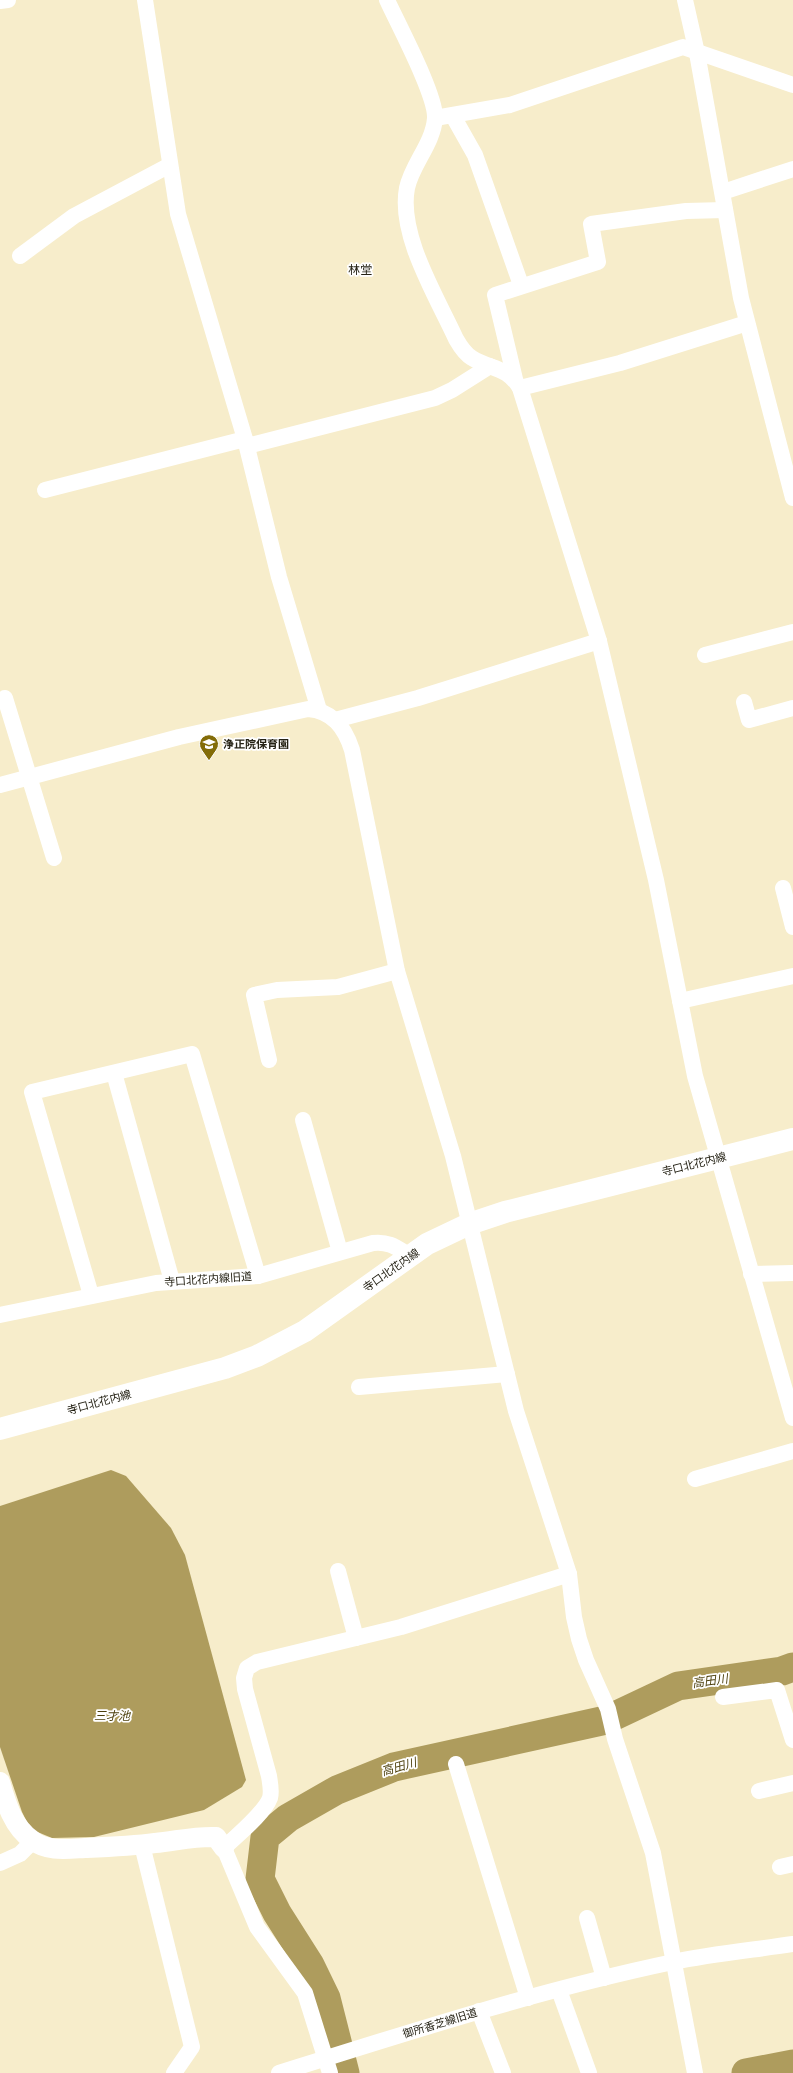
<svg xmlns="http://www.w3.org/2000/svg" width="793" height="2073" viewBox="0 0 793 2073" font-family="'DM Sans','Noto Sans JP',sans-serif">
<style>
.water{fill:#ae9c5d}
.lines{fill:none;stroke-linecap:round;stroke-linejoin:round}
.river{stroke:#ae9c5d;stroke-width:29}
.minor{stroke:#fff;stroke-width:16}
.tertiary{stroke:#fff;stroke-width:20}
.secondary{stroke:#fff;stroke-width:22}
.labels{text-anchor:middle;stroke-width:3.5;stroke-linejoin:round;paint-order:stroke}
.poi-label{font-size:11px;font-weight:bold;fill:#252215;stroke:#fff;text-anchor:start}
.street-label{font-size:11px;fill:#252215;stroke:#fff}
.neighbourhood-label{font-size:12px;fill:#252215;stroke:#fff}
.water-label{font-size:12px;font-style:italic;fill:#4c3f0c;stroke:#fff}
</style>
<rect width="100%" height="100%" fill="#f7edcb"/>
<!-- water -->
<polygon class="water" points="111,1470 126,1476 171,1528 185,1555 246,1780 242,1787 204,1810 94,1837 52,1838 35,1831 27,1822 22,1812 0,1747 0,1506"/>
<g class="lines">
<!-- river -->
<g class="river">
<polyline points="345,2073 326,1998 310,1965 277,1913 260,1879 265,1837 288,1818 337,1790 394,1767 606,1720 678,1686 782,1671 793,1667"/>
<polyline points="746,2073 793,2064"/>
</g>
<!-- minor -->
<g class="minor">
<polyline points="145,0 178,214 245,439 279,577 319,710"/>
<path d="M387,0C398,24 436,95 435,118C433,144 412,164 407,188C398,235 437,297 456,339C460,346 465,354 472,358C491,370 507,366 520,388L599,641L656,880L695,1076L793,1418"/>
<polyline points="685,0 697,53 741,298 793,498"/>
<polyline points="0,1 8,0"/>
<polyline points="453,116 475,155 521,285"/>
<polyline points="435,118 510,105 683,47 793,85"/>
<polyline points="723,192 793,169"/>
<polyline points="20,256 74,216 170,165"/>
<polyline points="515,379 495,295 598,262 591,224 686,211 725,210"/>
<polyline points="520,388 620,363 747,323"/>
<polyline points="247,446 435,398 452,390 490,366"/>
<polyline points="45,490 245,439"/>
<polyline points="705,655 793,632"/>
<polyline points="5,698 54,858"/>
<polyline points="744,702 749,720 793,708"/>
<polyline points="335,720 418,698 599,641"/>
<path d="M0,785L179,737L308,709C333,711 345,728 352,750L397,971L453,1156L516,1411L569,1574L574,1617L579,1639L586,1660L608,1709L615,1739L653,1853L695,2073"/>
<polyline points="783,888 793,927"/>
<polyline points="680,1001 793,976"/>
<polyline points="269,1060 254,995 277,990 338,987 397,971"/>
<polyline points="114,1073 172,1281"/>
<polyline points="303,1120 340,1252"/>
<polyline points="751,1274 793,1273"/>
<polyline points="91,1295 32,1092 192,1054 258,1276"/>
<path d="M0,1315L156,1283L258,1276L373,1243C389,1241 397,1248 410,1256"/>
<polyline points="359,1387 507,1374"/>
<polyline points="695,1479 793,1451"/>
<polyline points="338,1571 356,1638"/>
<polyline points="723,1697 777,1690 793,1740"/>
<polyline points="456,1764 528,1998"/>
<polyline points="759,1791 793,1783"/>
<polyline points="142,1845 192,2047 174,2073"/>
<polyline points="0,1863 20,1854 33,1841"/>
<polyline points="780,1867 793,1864"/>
<polyline points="587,1918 604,1978"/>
<polyline points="559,1990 589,2073"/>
<polyline points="479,2011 503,2073"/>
<path d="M279,2073C409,2032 540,1990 673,1962C712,1954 753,1950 793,1944"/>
<path d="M330,2073L305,1993L257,1927L224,1848C236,1836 264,1814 270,1798C272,1791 270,1783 269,1776L245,1689L244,1678L247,1668L257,1662L401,1627L569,1574"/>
</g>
<!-- tertiary -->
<path class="tertiary" d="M0,1782C6,1803 13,1827 32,1840C47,1852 67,1849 85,1848C108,1847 132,1846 155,1843C176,1841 195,1836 216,1837L224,1848"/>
<!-- secondary -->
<polyline class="secondary" points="0,1429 225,1368 257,1356 305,1331 427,1244 469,1224 505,1212 793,1139"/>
</g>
<!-- icons -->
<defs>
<g id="school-pin" transform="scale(1)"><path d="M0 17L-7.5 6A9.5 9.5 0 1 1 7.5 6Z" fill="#836c08" stroke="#fff"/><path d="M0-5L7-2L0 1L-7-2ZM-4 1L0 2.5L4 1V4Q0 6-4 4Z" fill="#fff"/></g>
</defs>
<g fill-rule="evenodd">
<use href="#school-pin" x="209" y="744"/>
</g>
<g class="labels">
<!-- poi labels -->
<g class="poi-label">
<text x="223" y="748">浄正院保育園</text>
</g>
<!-- street labels -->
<g class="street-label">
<text transform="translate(694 1164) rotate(-14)" y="4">寺口北花内線</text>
<text transform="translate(391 1270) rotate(-35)" y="4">寺口北花内線</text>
<text transform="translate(208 1279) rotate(-4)" y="4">寺口北花内線旧道</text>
<text transform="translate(99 1402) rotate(-15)" y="4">寺口北花内線</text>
<text transform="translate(440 2023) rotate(-17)" y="4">御所香芝線旧道</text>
</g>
<!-- neighbourhood labels -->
<g class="neighbourhood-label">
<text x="360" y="274">林堂</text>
</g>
<!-- water labels -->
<g class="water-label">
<text transform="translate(710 1681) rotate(-8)" y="4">高田川</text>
<text x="112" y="1720">三才池</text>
<text transform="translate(399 1767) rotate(-16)" y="4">高田川</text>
</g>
</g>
</svg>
